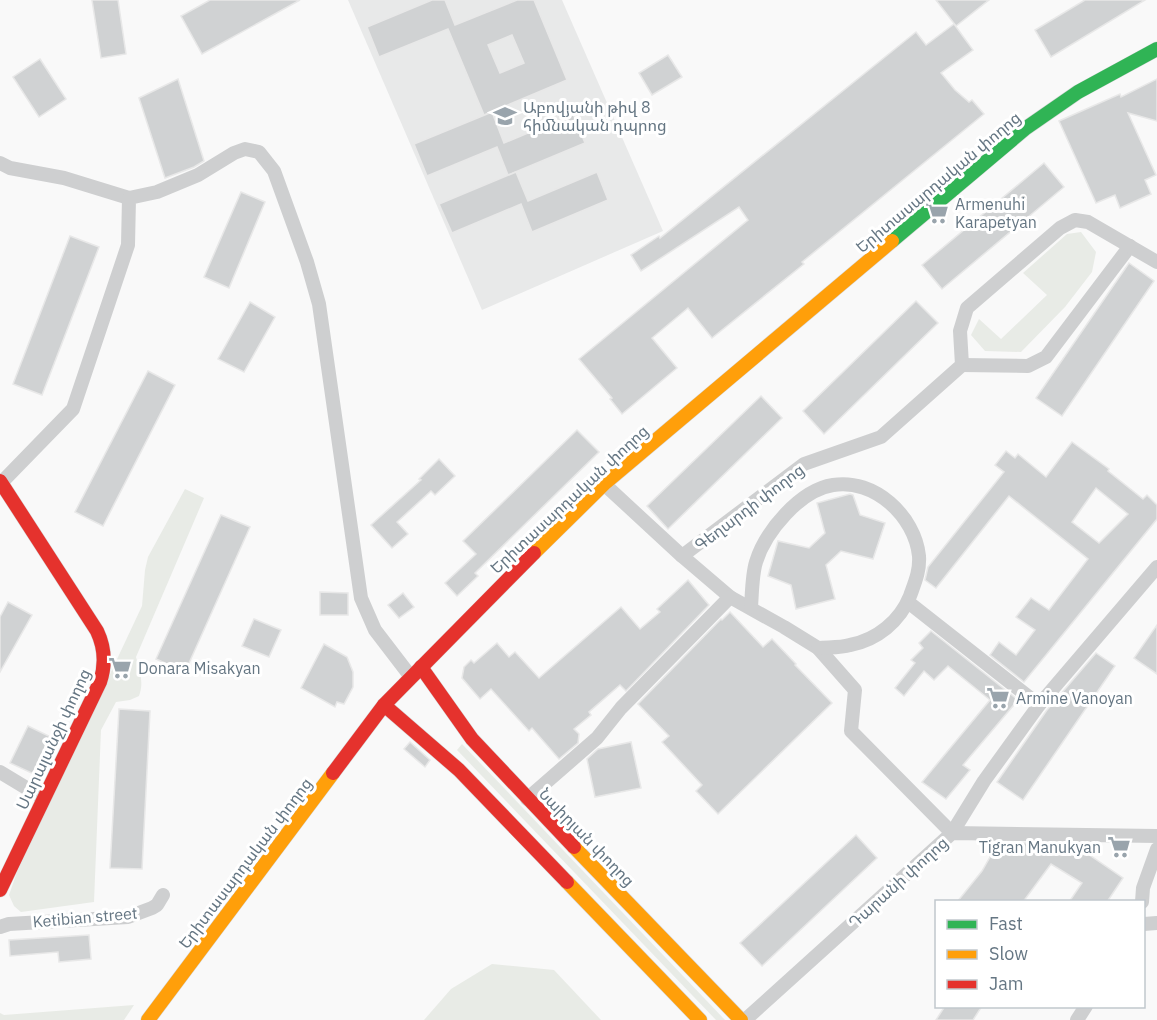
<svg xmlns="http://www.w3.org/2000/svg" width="1157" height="1020" viewBox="0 0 1157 1020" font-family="'IBM Plex Sans','Noto Sans Armenian',sans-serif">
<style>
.built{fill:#e8e9e9}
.green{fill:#e8ebe6}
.building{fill:#d0d2d3;stroke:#e8e8e8;stroke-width:1.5;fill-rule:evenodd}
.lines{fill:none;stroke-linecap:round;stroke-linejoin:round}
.fast-casing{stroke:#d5d6d7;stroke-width:15}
.slow-casing{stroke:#d5d6d7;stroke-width:15}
.jam-casing{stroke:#d5d6d7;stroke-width:15}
.street{stroke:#cecfd0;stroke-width:14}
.fast{stroke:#30b455;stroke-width:14}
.slow{stroke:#ff9f0a;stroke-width:14}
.jam{stroke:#e5322d;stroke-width:14}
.labels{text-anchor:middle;stroke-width:6;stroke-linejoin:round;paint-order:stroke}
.poi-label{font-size:16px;fill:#657683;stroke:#fff;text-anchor:start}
.street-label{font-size:16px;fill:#657683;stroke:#fff}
</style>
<rect width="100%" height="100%" fill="#f9f9f9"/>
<!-- built -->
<polygon class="built" points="348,0 562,0 663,231 482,310"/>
<!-- green -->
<g class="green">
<polygon points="1081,232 1096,252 1092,272 1065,307 1021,352 985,351 971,335 979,319 1001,339 1047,295 1023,273 1067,234"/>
<path d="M185,489L204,498L136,657C140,671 144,683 139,696L130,700L116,702L101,730L94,902L21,912L14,906L9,895L17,872L142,606L145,570L148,557Z"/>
<polygon points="462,744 725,1020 716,1020 457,750"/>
<polygon points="492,964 554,970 601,1020 424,1020 451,989"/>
<polygon points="134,1005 124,1020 0,1020 0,1013 4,1015"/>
</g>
<!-- building -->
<g class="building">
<polygon points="92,0 118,0 126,54 101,58"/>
<polygon points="210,0 300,0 202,54 181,16"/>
<path d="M432,0H445L455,25L517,0H534L567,80L484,115L448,29L379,57L367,27ZM512,35L524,63L500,73L488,45Z"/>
<polygon points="936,0 989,0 956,26"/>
<polygon points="1085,0 1145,0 1051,57 1035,30"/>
<polygon points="954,24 973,50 941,73 955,90 969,102 972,100 984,114 802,262 804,264 712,338 688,308 652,338 677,368 622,414 610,399 612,398 579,359 748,220 739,207 641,271 631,255 659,236 660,238 916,32 926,45"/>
<polygon points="668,55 682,77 652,95 639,73"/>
<polygon points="40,59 66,99 39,117 13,77"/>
<polygon points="178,79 204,161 194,167 165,178 139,98"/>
<polygon points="1157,79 1157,121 1128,113 1156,175 1145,180 1151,194 1120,208 1115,195 1096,203 1059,121 1120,94 1121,97"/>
<polygon points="492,112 504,143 573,114 585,143 508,175 497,147 427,176 414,144"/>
<polygon points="1044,163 1064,187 942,289 922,265"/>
<polygon points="516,172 528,201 597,172 608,200 532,232 521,204 452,233 439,204"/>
<polygon points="241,192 265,202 229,288 204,277"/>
<polygon points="70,236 99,247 42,395 13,384"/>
<polygon points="1129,263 1154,281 1062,416 1036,398"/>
<polygon points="916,301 938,323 824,434 803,411"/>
<polygon points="250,302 275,317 244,372 218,359"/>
<polygon points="148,371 175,385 103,526 75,512"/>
<polygon points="761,396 782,418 668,529 647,506"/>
<polygon points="577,430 599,452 475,573 478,576 457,596 445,583 476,554 463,541"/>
<path d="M1072,442L1109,469L1108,471L1143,499L1147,495L1157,505V519L1024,682L990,655L999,642L1016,655L1035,630L1016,617L1031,598L1049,610L1088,559L1009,496L936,588L925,580L928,567L1004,472L995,465L1006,451L1015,458L1018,454L1046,477ZM1096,488L1128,514L1099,543L1072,522Z"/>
<polygon points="439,459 455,476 435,495 431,491 397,522 408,534 392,548 371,525 421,480 419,479"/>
<polygon points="850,494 853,495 860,515 885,523 873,559 841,551 826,565 835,599 796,609 791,585 768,576 778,541 809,548 825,533 817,503"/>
<polygon points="221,515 250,527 185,672 156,659"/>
<polygon points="688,580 709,605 626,691 620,685 589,712 591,715 574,729 579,734 578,743 559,759 532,728 529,731 491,689 480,699 462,678 464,667 471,660 474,663 497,643 509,657 515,652 539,678 621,607 640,629 660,612 657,609"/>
<polygon points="320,592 348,593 348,615 320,615"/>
<polygon points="403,593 414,607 399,618 388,605"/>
<polygon points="8,602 32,615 0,672 0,617"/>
<polygon points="730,612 763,647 772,639 796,664 795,665 832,703 718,814 696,791 702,785 662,742 669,736 638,704 721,619 722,620"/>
<polygon points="254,619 281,630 269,657 242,646"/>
<polygon points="1157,625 1157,674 1134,658"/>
<polygon points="931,631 1018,700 963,765 970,770 946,799 922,782 990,700 948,666 934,680 924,671 904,696 895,688 915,663 911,660 923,648 919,643"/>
<polygon points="324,644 347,657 353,672 353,687 344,704 337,702 335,707 301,688"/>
<polygon points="1096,653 1115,666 1023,800 997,782 1047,710"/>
<polygon points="119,709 150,711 142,869 110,868"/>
<polygon points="28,726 55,739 38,776 10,763"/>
<polygon points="410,742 430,760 425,767 404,749"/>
<polygon points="631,742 641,788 595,797 587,759 598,749"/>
<polygon points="856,835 877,858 762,966 740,943"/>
<polygon points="998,843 1029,843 1042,845 1044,843 1068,844 1082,850 1123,878 1107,902 1069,902 1082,883 1051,864 1023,902 957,902 982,871"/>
<polygon points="89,935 91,959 59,962 58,952 10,956 9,940"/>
<polygon points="945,1006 982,1006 973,1020 936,1020"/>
</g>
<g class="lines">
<!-- fast casing -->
<g class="fast-casing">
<polyline id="fast" points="892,241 1026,128 1078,92 1157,49"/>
</g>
<!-- slow casing -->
<g class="slow-casing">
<g id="slow">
<polyline points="534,553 604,484 892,241"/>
<polyline points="574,847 741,1020"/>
<polyline points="567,882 700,1020"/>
<polyline points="148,1020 333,773"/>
</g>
</g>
<!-- jam casing -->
<g class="jam-casing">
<g id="jam">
<path d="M0,481L97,631C105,648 106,664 100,682L0,890"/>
<polyline points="421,667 472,739 574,847"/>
<polyline points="384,705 459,770 567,882"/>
<polyline points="333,773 384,705 534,553"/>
</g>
</g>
<!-- street -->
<g class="street">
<polyline points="0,163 10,168 64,178 129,198"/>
<polyline points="962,365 1028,366 1046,357 1130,246"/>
<polyline points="1,483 73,409 128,245 129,198 157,192 198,175 234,153 245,149 259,152 274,171 307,262 319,304 361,598 375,630 411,677"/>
<polyline points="604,484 682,556 730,597 784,627 818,648 855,690 851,731 952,833 984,781 1039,705 1157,567"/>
<polyline points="682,556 804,464 881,437 962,365 960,331 967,308 1060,228 1075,220 1088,222 1157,262"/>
<polyline points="908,602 1039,705"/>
<path d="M751,607C752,594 752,575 756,562C765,532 800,490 833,485C874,478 915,516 919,556C920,571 915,582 910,596C900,621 877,640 850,645C840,648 828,647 818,648"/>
<polyline points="0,772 43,798"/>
<polyline points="527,799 597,738 621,708 730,597"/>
<polyline points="1142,902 1143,888 1157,849"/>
<polyline points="1144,924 1157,923"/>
<polyline points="0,927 9,924 128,917 152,908 157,905 163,895"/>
<polyline points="745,1020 952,833 1157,836"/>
<polyline points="1077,1020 1086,1006"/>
</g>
<!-- fast -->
<use href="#fast" class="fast"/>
<!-- slow -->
<use href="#slow" class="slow"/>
<!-- jam -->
<use href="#jam" class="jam"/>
</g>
<!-- icons -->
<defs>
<g id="school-bare" transform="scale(1.8)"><path d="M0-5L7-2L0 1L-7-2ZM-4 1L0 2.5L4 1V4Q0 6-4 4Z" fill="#99a4ac" stroke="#fff" stroke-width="2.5" paint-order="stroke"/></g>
<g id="supermarket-bare" transform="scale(1.8)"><path d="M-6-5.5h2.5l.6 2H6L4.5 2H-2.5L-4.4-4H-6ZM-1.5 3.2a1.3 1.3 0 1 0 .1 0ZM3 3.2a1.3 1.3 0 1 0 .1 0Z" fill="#99a4ac" stroke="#fff" stroke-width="2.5" paint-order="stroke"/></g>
</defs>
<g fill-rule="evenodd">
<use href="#school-bare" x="505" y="116"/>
<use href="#supermarket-bare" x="937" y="213"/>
<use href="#supermarket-bare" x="120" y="668"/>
<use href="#supermarket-bare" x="998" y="698"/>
<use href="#supermarket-bare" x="1119" y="847"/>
</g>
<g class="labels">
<!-- poi labels -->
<g class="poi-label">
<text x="523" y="113">Աբովյանի թիվ 8<tspan x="523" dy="18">հիմնական դպրոց</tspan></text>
<text x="955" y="210">Armenuhi<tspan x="955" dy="18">Karapetyan</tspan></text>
<text x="138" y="674">Donara Misakyan</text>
<text x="1016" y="704">Armine Vanoyan</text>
<text x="1101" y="853" text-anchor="end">Tigran Manukyan</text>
</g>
<!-- street labels -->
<g class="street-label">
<text transform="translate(938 182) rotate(-40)" y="6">Երիտասարդական փողոց</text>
<text transform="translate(569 499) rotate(-43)" y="6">Երիտասարդական փողոց</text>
<text transform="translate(749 507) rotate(-37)" y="6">Գեղարդի փողոց</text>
<text transform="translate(53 739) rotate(-65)" y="6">Սարալանջի փողոց</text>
<text transform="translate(587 837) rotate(46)" y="6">Նաիրյան փողոց</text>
<text transform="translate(245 863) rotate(-53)" y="6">Երիտասարդական փողոց</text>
<text transform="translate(898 882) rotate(-42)" y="6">Դարանի փողոց</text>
<text transform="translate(85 917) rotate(-5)" y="6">Ketibian street</text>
</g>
</g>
<!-- legend -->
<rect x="935" y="900" width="210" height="108" fill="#ffffff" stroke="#c1c8cd" stroke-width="1.5"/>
<rect x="947" y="920" width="30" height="9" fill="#30b455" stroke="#c1c8cd" stroke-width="1.5"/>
<text x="989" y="930" font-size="18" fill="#657683">Fast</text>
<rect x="947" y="950" width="30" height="9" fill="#ff9f0a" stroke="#c1c8cd" stroke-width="1.5"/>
<text x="989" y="960" font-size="18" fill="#657683">Slow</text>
<rect x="947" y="980" width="30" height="9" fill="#e5322d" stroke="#c1c8cd" stroke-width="1.5"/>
<text x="989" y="990" font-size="18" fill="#657683">Jam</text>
</svg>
